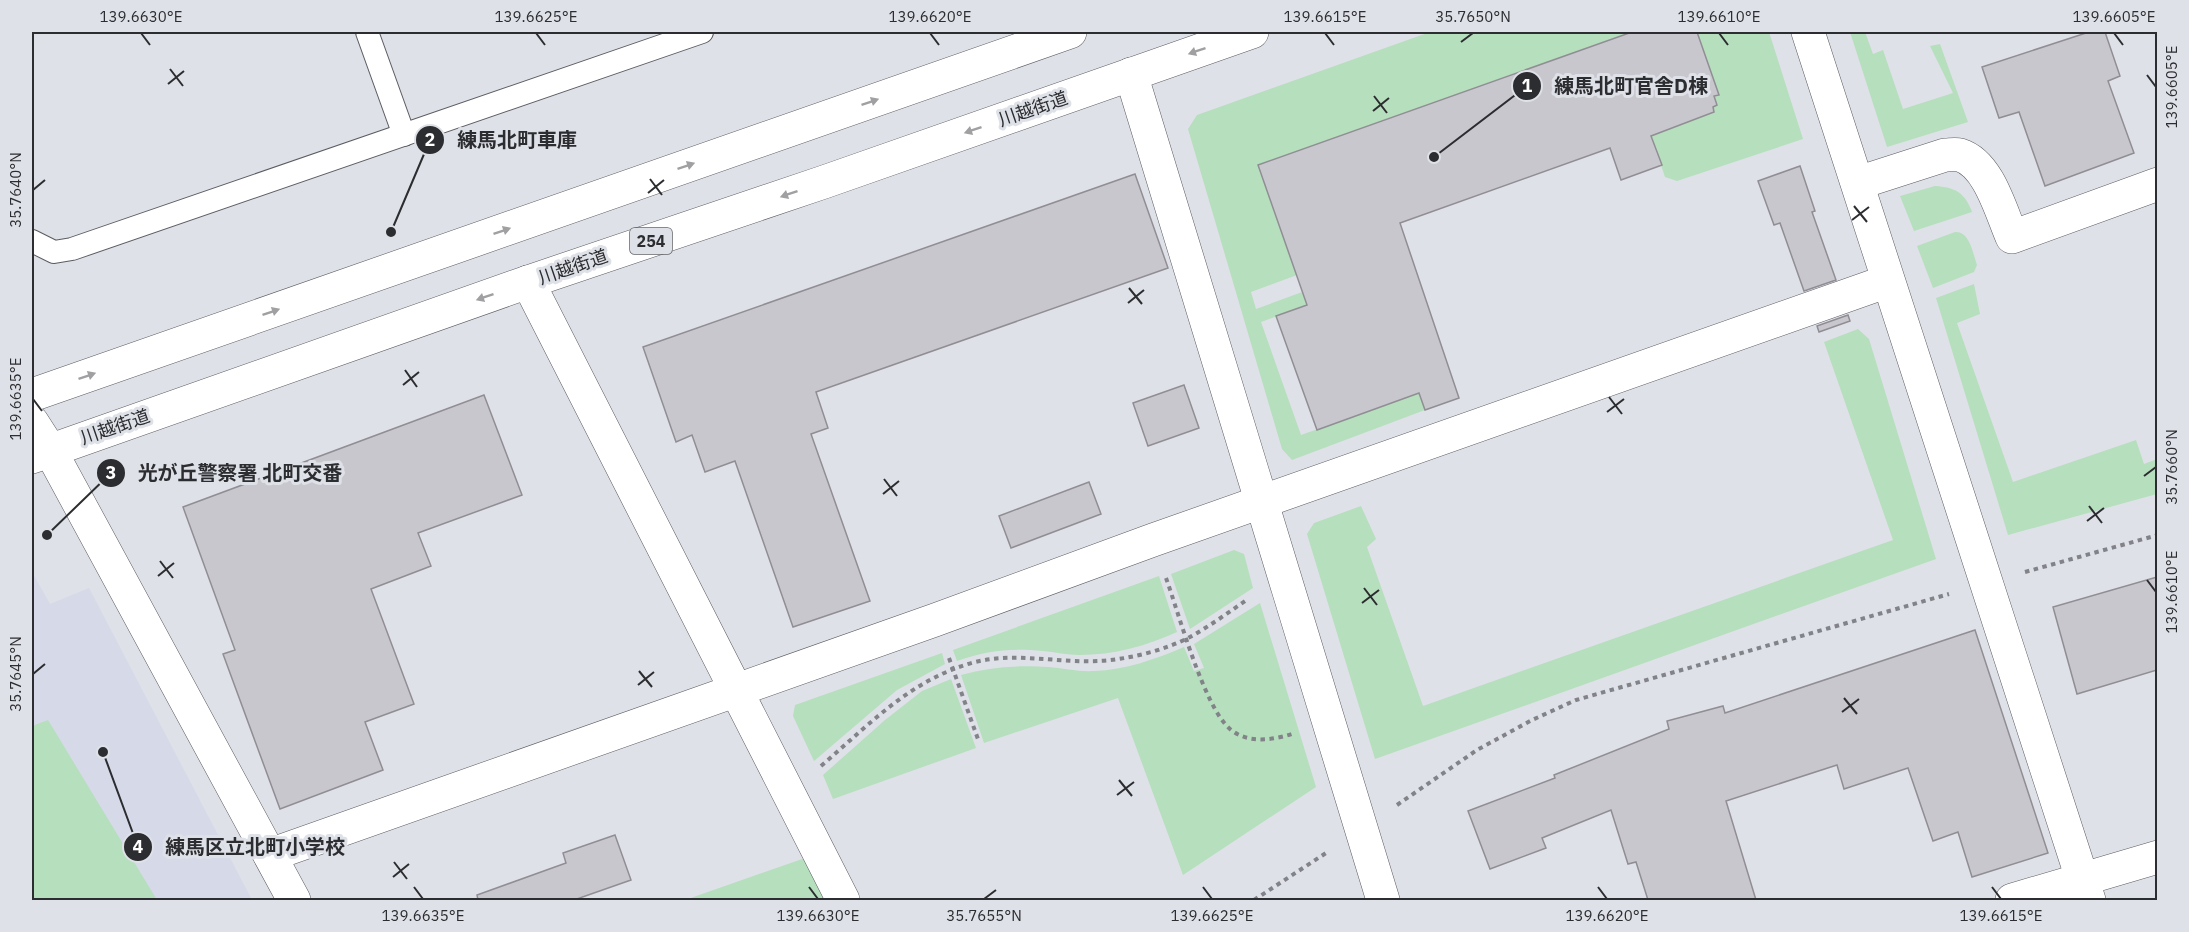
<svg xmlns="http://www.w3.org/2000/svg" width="2189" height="932" viewBox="0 0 2189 932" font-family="'IBM Plex Sans','Noto Sans JP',sans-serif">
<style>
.built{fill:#d6d9e8}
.green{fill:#b6dfbd}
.building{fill:#c9c7ce;stroke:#908e94;stroke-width:1.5}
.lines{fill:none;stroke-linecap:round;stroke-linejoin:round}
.lane-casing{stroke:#5b5c62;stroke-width:24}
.street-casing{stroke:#5b5c62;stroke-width:34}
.secondary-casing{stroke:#5b5c62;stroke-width:34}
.highway-casing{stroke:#5b5c62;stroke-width:34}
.path{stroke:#828388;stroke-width:4;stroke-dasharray:4.5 4.5;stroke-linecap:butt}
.lane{stroke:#fff;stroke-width:22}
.street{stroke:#fff;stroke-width:33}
.secondary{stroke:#fff;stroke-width:33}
.highway{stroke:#fff;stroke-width:33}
.oneway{fill:#a0a0a2}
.ticks{fill:none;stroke:#2c2d30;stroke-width:2}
.labels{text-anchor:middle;stroke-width:6;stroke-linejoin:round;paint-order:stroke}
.shield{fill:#dfe1e8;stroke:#626367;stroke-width:1.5}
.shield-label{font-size:16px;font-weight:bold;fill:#2c2d30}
.street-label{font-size:18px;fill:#2c2d30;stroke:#dfe1e8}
.leader{fill:none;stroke:#2c2d30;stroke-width:2}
.callout-dot{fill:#2c2d30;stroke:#dfe1e8;stroke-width:2}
.mark-label{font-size:18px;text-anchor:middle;font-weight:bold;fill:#fff}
.callout-label{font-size:20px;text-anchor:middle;font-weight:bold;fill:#2c2d30;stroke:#dfe1e8;stroke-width:6;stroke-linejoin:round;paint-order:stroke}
.neatline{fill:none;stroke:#2c2d30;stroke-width:2}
.ticks-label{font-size:15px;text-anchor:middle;fill:#2c2d30}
</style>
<rect width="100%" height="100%" fill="#dfe1e8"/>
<!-- built -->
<polygon class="built" points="32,572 50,604 89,588 252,900 32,900"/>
<!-- green -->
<g class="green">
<polygon points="1430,32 1631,32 1258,165 1297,275 1251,292 1256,309 1357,272 1344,291 1261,322 1301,435 1402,399 1414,378 1425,410 1292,460 1282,449 1188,129 1197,115"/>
<polygon points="1697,32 1769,32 1803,139 1677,181 1665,177 1651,136 1714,112 1713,107 1717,105 1714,96 1719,95"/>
<polygon points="1850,32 1865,32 1873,54 1883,50 1903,109 1953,93 1930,46 1940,44 1968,122 1887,147"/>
<path d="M1935,186C1955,187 1965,193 1972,212L1914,231L1900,196Z"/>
<path d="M1955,232C1970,231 1973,254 1977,265L1974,272L1933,288L1917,246Z"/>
<polygon points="1974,284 1980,314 1957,323 2013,482 2136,440 2144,464 2157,459 2157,494 2008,535 1936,298"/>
<polygon points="1858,329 1869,339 1936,559 1375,759 1307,534 1314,523 1361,506 1376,539 1367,547 1423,706 1893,540 1824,342"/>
<polygon points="1234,550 1244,554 1253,588 1190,629 1171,574"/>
<path d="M1159,576L1177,632C1146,646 1114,655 1079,655C1067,655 1055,652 1043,651C1011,648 988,650 957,661L953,650Z"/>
<path d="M1260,603L1316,787L1183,875L1118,698L984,743L961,675C990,667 1018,665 1048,667C1063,668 1079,672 1094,671C1125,670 1156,659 1184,647L1194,671L1204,668L1194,644Z"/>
<polygon points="942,653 945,664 897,690 814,761 793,716 795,705"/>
<polygon points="951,679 976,748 833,799 823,775 885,720 922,691"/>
<polygon points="48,720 157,900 32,900 32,726"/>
<polygon points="805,858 826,900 685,900"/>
</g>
<!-- building -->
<g class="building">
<polygon points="1632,32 1697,32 1719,95 1714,96 1717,105 1713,107 1714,112 1651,136 1662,165 1621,180 1610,148 1400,223 1459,398 1425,410 1419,393 1317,430 1276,316 1307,305 1258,165"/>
<polygon points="2089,32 2105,32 2120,76 2108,81 2134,153 2045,186 2019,112 1999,118 1982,67"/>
<polygon points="1800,166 1815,211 1812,212 1836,280 1804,291 1780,223 1774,225 1758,181"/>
<polygon points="1135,174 1168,268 816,392 828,428 811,434 870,601 793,627 735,461 705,472 692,435 676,442 643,347"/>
<polygon points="1848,315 1850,321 1819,332 1817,326"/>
<polygon points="1184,385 1199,428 1148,446 1133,403"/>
<polygon points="484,395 522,495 418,533 431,566 371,589 414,704 365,722 383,770 280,809 223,654 235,650 183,507"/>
<polygon points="1089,482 1101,514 1011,548 999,516"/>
<polygon points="2157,577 2157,670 2077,694 2053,607"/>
<polygon points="1975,630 2048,853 1972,877 1958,832 1933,841 1908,768 1844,789 1837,765 1726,801 1756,900 1648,900 1636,862 1628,864 1611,810 1542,838 1546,848 1490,869 1468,811 1555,778 1554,775 1669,729 1667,721 1723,706 1725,713"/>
<polygon points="615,835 631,880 574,900 478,900 477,895 566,863 563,853"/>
</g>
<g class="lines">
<!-- lane casing -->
<g class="lane-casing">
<g id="lane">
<polyline points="367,32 404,135"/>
<polyline points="32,241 54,252 72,249 702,32"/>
</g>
</g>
<!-- street casing -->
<g class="street-casing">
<g id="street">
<polyline points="1808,32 2089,900"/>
<polyline points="1131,74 1383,900"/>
<path d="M1858,183L1945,155C1949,155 1956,154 1960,155C1989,164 2001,212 2012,237L2158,184"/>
<polyline points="528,282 843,900"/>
<polyline points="50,450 294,900"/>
<polyline points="270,855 935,620 1153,540 1888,281"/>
<polyline points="2012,900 2158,857"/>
</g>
</g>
<!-- secondary casing -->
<g class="secondary-casing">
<polyline id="secondary" points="32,422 50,450"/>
</g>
<!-- highway casing -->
<g class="highway-casing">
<g id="highway">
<polyline points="32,395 1070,32"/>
<polyline points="32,457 528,282 824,182 1252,32"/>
</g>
</g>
<!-- path -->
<g class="path">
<polyline points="2025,572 2158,535"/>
<path d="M1166,578C1179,614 1204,707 1230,729C1247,744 1273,740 1292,734"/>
<polyline points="949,658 979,742"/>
<path d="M821,766C870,724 911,679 975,662C1015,652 1057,663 1098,661C1126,660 1166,650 1190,637C1210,626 1229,612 1248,599"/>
<polyline points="1397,805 1477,750 1532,720 1576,700 1949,594"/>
<polyline points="1254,900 1326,853"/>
</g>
<!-- lane -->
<use href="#lane" class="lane"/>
<!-- street -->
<use href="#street" class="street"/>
<!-- secondary -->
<use href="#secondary" class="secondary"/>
<!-- highway -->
<use href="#highway" class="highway"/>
</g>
<!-- one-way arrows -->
<defs><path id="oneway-solid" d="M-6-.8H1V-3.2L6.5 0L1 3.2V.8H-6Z" transform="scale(1.5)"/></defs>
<g class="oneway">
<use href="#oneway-solid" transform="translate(1197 51) rotate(161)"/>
<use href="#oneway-solid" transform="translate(870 102) rotate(-19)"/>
<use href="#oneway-solid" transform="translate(973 130) rotate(161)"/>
<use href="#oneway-solid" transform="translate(686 166) rotate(-19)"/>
<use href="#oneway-solid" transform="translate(789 194) rotate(161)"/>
<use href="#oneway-solid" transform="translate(502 231) rotate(-19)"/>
<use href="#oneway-solid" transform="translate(485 297) rotate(161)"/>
<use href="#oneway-solid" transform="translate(271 312) rotate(-19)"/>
<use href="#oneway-solid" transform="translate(87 376) rotate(-19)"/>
</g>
<!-- ticks -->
<path class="ticks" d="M141,33L150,45M536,33L545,45M930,33L939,45M1325,33L1334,45M1719,33L1728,45M2114,33L2123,45M1461,42L1473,33M170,69L183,86M2147,75L2156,87M168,84L184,71M1374,96L1387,113M1373,111L1389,98M650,179L662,195M33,190L45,180M648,193L664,180M1854,206L1867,222M1852,220L1869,207M1129,288L1142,304M1128,303L1144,290M405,370L417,387M403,385L419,372M1609,397L1622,414M33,399L42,411M1607,412L1624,399M2144,476L2156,467M884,479L897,496M883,494L899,481M2089,506L2102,523M2087,521L2104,508M160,561L173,578M158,576L174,563M2147,580L2156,592M1364,588L1377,605M1362,603L1379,590M639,671L652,687M33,674L45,664M638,685L654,672M1844,698L1857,714M1842,712L1859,699M1119,780L1132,796M1117,795L1134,782M394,862L407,879M393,877L409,864M414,887L423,899M809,887L818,899M1203,887L1212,899M1598,887L1607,899M1992,887L2001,899M984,899L996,890"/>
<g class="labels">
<!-- shield labels -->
<rect class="shield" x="630" y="228" width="42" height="26" rx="4.5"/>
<g class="shield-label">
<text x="651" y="247">254</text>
</g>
<!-- street labels -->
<g class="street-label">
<text transform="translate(1033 109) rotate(-19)" y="6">川越街道</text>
<text transform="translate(573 267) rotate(-19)" y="6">川越街道</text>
<text transform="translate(115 427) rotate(-19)" y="6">川越街道</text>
</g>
</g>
<!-- callouts -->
<path class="leader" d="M1434 157L1527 86M391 232L430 140M47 535L111 473M103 752L138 847"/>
<g class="callout-dot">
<circle cx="1434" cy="157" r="6"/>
<circle cx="391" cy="232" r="6"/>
<circle cx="47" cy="535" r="6"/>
<circle cx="103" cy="752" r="6"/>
<circle cx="1527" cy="86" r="15"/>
<circle cx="430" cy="140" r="15"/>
<circle cx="111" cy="473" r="15"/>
<circle cx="138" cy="847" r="15"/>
</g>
<g class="mark-label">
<text x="1527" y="92">1</text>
<text x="430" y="146">2</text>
<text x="111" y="479">3</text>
<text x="138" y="853">4</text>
</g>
<g class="callout-label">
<text x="1631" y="93">練馬北町官舎D棟</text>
<text x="517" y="147">練馬北町車庫</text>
<text x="240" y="480">光が丘警察署 北町交番</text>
<text x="255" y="854">練馬区立北町小学校</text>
</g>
<!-- border -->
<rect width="2189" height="932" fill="none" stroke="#dfe1e8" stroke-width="66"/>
<rect x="33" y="33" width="2123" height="866" class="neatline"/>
<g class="ticks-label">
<text x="141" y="22">139.6630°E</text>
<text x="536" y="22">139.6625°E</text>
<text x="930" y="22">139.6620°E</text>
<text x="1325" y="22">139.6615°E</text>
<text x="1473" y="22">35.7650°N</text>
<text x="1719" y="22">139.6610°E</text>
<text x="2114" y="22">139.6605°E</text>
<text transform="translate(2172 87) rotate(-90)" y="5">139.6605°E</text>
<text transform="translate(16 190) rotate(-90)" y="5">35.7640°N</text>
<text transform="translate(16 399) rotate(-90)" y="5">139.6635°E</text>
<text transform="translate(2172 467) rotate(-90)" y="5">35.7660°N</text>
<text transform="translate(2172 592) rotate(-90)" y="5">139.6610°E</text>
<text transform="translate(16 674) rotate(-90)" y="5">35.7645°N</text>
<text x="423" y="921">139.6635°E</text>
<text x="818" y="921">139.6630°E</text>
<text x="984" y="921">35.7655°N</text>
<text x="1212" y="921">139.6625°E</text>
<text x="1607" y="921">139.6620°E</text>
<text x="2001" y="921">139.6615°E</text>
</g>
</svg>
